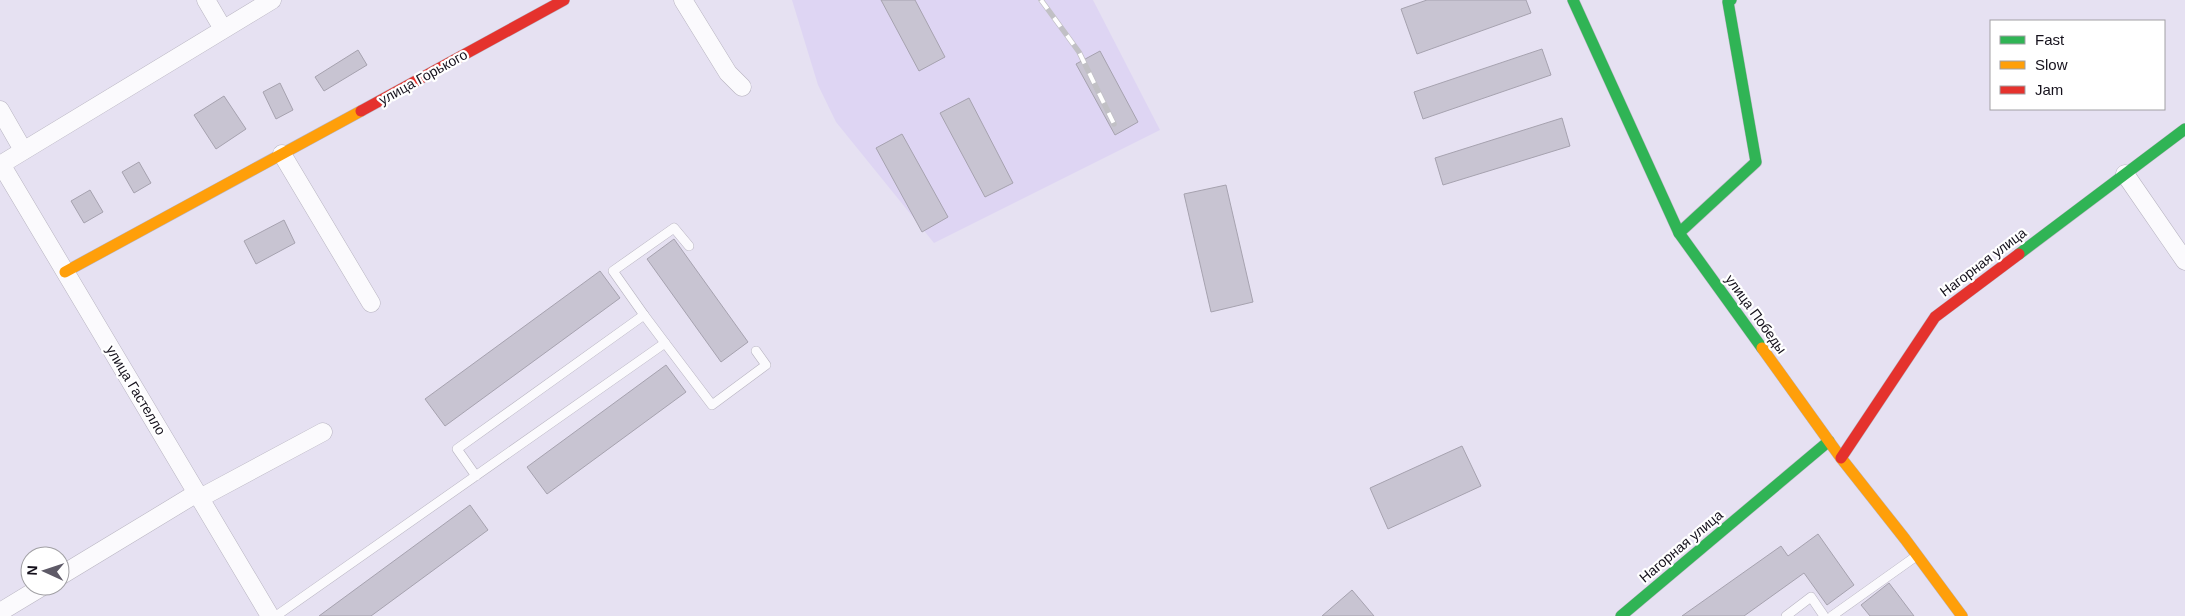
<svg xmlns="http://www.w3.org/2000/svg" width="2185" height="616" viewBox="0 0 2185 616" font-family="Helvetica,sans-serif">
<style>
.built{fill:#ded5f3}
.building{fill:#c8c4d2;stroke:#a6a2af}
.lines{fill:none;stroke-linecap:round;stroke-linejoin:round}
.lane-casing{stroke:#b8b4c1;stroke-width:10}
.street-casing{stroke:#b8b4c1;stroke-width:19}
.fast-casing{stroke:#b8b4c1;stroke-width:12}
.slow-casing{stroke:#b8b4c1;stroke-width:12}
.jam-casing{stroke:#b8b4c1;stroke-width:12}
.lane{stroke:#fbfafd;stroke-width:9}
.street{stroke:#fbfafd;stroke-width:18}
.fast{stroke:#30b455;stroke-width:11}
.slow{stroke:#ff9f0a;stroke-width:11}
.jam{stroke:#e5322d;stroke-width:11}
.rail-casing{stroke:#c1c0c5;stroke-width:5.5}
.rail{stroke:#fff;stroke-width:4;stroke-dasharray:11;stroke-linecap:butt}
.labels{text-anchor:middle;stroke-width:4.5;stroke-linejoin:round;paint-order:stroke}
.street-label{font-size:14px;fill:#15111c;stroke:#fff}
</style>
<rect width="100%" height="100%" fill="#e6e1f2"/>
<!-- built -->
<polygon class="built" points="792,0 1093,0 1160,130 934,243 836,122 818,85"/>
<!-- building -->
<g class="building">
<polygon points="881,0 915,0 945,57 919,71"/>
<polygon points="1427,0 1526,0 1531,13 1417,54 1401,9"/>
<polygon points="1542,49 1551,75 1423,119 1414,92"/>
<polygon points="358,50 367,65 324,91 315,77"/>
<polygon points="1100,51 1138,122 1115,135 1076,64"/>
<polygon points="280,83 293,110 276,119 263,92"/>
<polygon points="224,96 246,129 216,149 194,115"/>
<polygon points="969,98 1013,183 985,197 940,113"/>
<polygon points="1562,118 1570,146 1443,185 1435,158"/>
<polygon points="902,134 948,217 922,232 876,148"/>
<polygon points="139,162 151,183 134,193 122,172"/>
<polygon points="1226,185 1253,302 1211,312 1184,194"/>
<polygon points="90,190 103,212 84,223 71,201"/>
<polygon points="284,220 295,243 256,264 244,241"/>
<polygon points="674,239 748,342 721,362 647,259"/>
<polygon points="600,271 620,298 445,426 425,399"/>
<polygon points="666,365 686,392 547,494 527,467"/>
<polygon points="1462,446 1481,486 1388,529 1370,488"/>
<polygon points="470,505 488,530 371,616 319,616"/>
<polygon points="1818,534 1854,585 1827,605 1804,573 1744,616 1682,616 1781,546 1788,556"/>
<polygon points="1889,583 1914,616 1870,616 1861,605"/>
<polygon points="1352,590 1374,616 1322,616"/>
</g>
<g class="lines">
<!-- lane casing -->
<g class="lane-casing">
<g id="lane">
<polyline points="644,315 613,271 674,228 689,246"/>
<polyline points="665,343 712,405 766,365 756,351"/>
<polyline points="276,616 665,343 644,315 457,449 476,476"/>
<polyline points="1786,616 1811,597 1824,616"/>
<polyline points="1832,616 1915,557"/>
</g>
</g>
<!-- street casing -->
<g class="street-casing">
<g id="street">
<polyline points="206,0 223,29"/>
<polyline points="683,0 728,73 742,87"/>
<polyline points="0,110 23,150"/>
<polyline points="282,154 371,303"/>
<polyline points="1,164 270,616"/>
<polyline points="0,165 272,0"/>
<polyline points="2125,174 2185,261"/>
<polyline points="200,498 323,432"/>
<polyline points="60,576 197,493"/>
<polyline points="0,612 43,586"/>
</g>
</g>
<!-- fast casing -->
<g class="fast-casing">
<g id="fast">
<polyline points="1573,0 1679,233 1762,348"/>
<polyline points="1679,233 1756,162 1728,2 1731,0"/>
<polyline points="2019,254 2185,129"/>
<polyline points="1621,616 1829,441"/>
</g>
</g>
<!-- slow casing -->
<g class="slow-casing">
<g id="slow">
<polyline points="65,272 361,111"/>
<polyline points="1762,348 1841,458 1905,539 1962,616"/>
</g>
</g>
<!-- jam casing -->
<g class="jam-casing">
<g id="jam">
<polyline points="361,111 564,0"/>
<polyline points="1841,458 1935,317 2019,254"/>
</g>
</g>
<!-- lane -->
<use href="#lane" class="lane"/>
<!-- street -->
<use href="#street" class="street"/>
<!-- fast -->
<use href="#fast" class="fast"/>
<!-- slow -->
<use href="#slow" class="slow"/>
<!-- jam -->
<use href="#jam" class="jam"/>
<!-- rail casing -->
<g class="rail-casing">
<polyline id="rail" points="1041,0 1079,52 1114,124"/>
</g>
<!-- rail -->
<use href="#rail" class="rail"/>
</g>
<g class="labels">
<!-- street labels -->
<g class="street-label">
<text transform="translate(423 77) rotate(-29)" y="5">улица Горького</text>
<text transform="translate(1983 262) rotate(-37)" y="5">Нагорная улица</text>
<text transform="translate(1756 314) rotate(54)" y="5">улица Победы</text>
<text transform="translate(136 390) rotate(59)" y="5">улица Гастелло</text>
<text transform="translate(1681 546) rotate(-40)" y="5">Нагорная улица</text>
</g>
</g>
<!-- legend -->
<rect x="1990" y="20" width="175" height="90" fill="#ffffff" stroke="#a1a0a4"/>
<rect x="2000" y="36" width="25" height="8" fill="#30b455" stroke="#a1a0a4"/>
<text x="2035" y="45" font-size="15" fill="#15111c">Fast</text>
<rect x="2000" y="61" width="25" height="8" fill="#ff9f0a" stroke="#a1a0a4"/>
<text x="2035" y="70" font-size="15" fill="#15111c">Slow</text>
<rect x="2000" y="86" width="25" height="8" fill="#e5322d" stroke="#a1a0a4"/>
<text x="2035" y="95" font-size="15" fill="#15111c">Jam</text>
<!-- north arrow -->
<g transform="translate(45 571) rotate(273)"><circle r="24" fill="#ffffff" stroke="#a1a0a4"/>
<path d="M0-4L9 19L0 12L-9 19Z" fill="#5e5a67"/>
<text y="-8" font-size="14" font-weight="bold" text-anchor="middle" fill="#15111c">N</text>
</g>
</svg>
